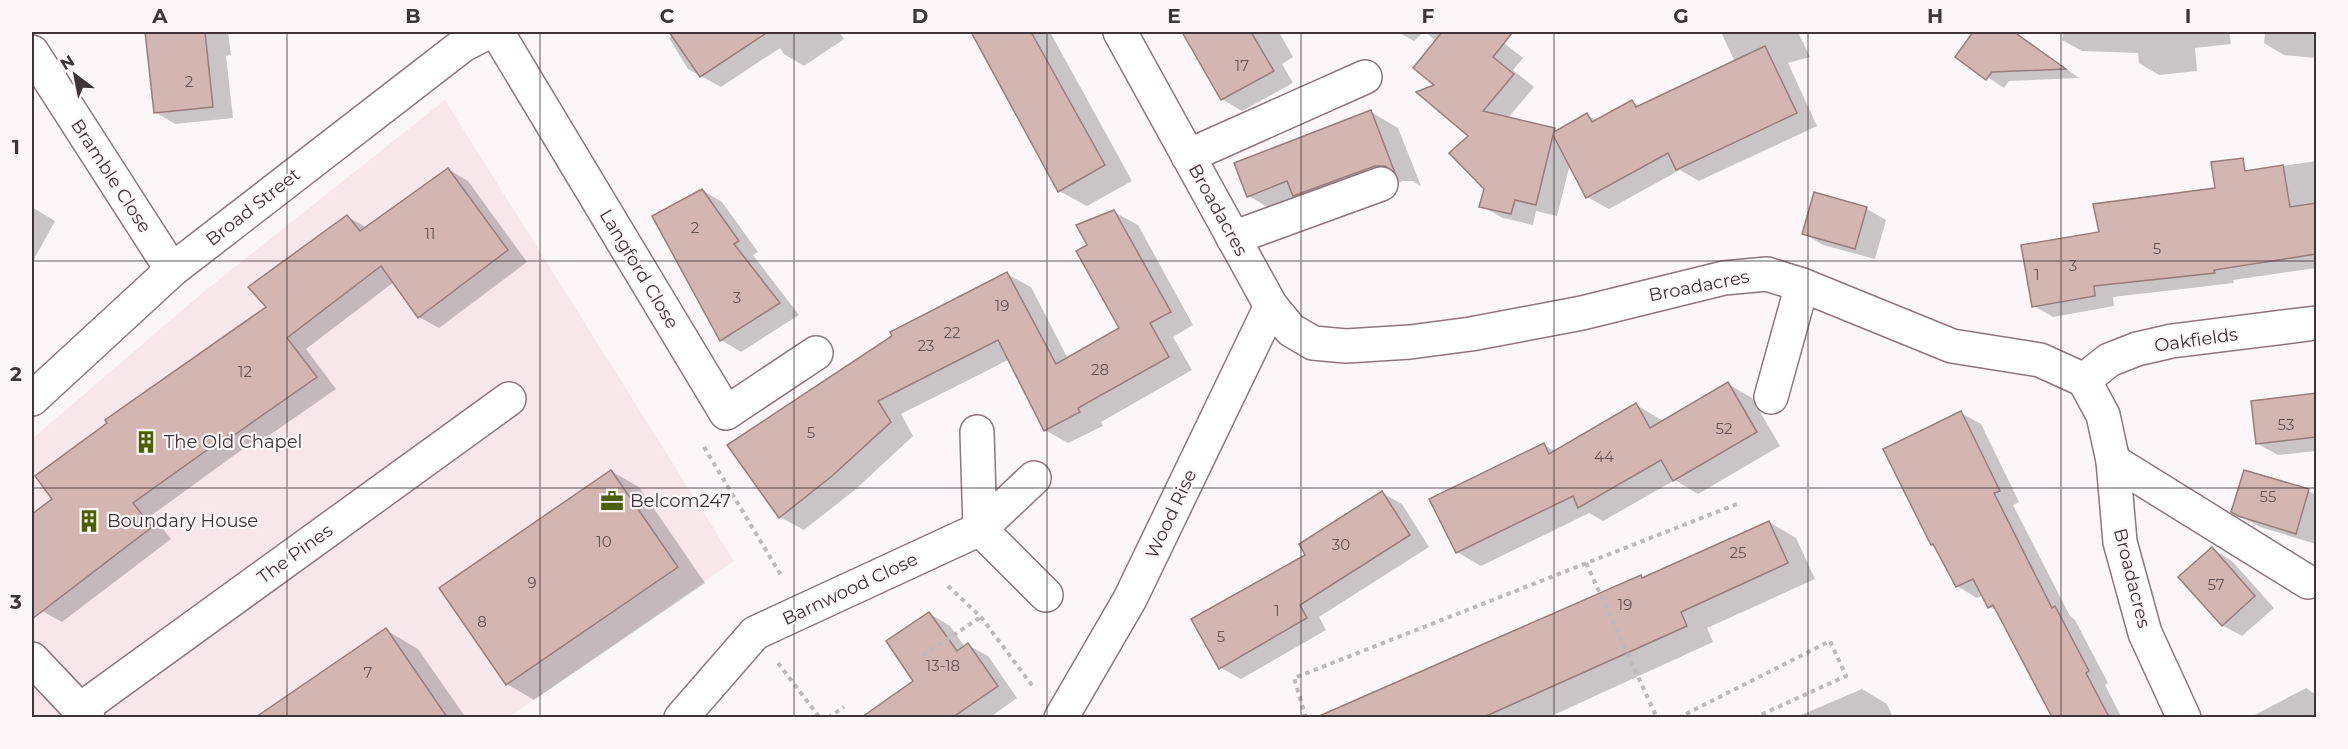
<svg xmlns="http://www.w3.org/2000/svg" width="2348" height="749" viewBox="0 0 2348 749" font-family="Montserrat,sans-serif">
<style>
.built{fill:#f7e7eb}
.shadow{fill:#0003}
.building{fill:#d3b5b2;stroke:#997d7b;stroke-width:1.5}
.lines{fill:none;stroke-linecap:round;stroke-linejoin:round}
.minor-casing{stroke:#8f757d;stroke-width:36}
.path{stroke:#c0b9bb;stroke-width:4;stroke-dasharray:4.5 4.5;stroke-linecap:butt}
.minor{stroke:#fff;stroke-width:33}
.grid{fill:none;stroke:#3f3437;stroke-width:1.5;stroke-opacity:0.55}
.labels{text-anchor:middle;stroke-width:4.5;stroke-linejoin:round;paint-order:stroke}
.number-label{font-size:15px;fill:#645456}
.street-label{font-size:18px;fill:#3f3437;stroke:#fcf6f8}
.poi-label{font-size:18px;fill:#3f3437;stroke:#fcf6f8;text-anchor:start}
.neatline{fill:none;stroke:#3f3437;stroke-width:2}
.grid-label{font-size:20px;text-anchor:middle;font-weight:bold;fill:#3f3437}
</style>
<rect width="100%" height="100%" fill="#fcf6f8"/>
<!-- built -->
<polygon class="built" points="445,100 734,561 509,717 32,718 32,439 207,289"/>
<!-- shadow -->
<g class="shadow">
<polygon points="147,32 228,32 231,55 226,56 233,118 175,124 155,112"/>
<polygon points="678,32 839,32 844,39 804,66 784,54 780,48 721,87 688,69 669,38"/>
<polygon points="971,32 1050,32 1132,181 1087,206 1059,191"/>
<polygon points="1184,32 1279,32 1293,57 1282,64 1293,83 1242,111 1222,99"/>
<polygon points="1398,32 1424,32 1414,41"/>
<polygon points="1425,32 1490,32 1523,58 1513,70 1534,87 1508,118 1558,131 1587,115 1597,121 1632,102 1640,106 1735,62 1721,32 1798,32 1810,57 1788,63 1817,126 1699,181 1680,170 1609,209 1587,197 1570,164 1557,216 1536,211 1533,225 1503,218 1481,206 1485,189 1470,136 1437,86 1436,41"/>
<polygon points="1975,32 2015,32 2079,78 2009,81 2004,88 1957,57"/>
<polygon points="2063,32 2229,32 2231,44 2195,48 2197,71 2159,75 2139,63 2138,53 2082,51 2062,40"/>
<polygon points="2265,32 2316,32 2316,58 2284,55 2264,43"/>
<polygon points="1371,112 1398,128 1421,186 1412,181 1403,181 1322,211 1276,212 1249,196"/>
<polygon points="2316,161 2316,268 2233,280 2234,283 2113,297 2114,306 2053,317 2034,306 2101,233 2227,188 2251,171"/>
<polygon points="448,169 468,181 527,262 439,328 419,317 394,282 306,349 336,389 251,448 247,446 152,515 171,539 62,622 42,611 32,596 32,516 54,499 268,307 348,217 367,228"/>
<polygon points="702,190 722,202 758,252 753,255 799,315 741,352 721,340 654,217"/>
<polygon points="32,207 55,221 32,263"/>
<polygon points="1867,209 1886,220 1875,259 1823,245 1803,233"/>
<polygon points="1114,212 1138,225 1193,325 1173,337 1192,370 1101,422 1103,426 1068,443 1045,430 1010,359 901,414 913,436 856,489 804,530 780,517 729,445 1007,274 1031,287 1068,359 1121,329 1089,245"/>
<polygon points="1728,384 1752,398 1780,446 1698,494 1675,480 1603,521 1589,513 1481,566 1457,552 1544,445 1556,452 1636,405 1660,419 1662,422"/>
<polygon points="2316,394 2316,451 2278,455 2258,444 2253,402"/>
<polygon points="1961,413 1981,424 2019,502 2013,505 2070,616 2075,620 2108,683 2105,685 2122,718 2053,718 1998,611 1989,607 1983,595 1977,598 1957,586 1937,547 1932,544"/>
<polygon points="611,471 639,487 705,583 534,700 507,684"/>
<polygon points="2308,491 2316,495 2316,544 2260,527 2233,512"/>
<polygon points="1382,493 1402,504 1429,547 1319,617 1326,630 1241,679 1221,668 1308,555"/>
<polygon points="1769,522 1796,538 1815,579 1707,628 1713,642 1547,718 1320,718 1641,577 1645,579"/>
<polygon points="2212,549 2232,561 2274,608 2242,636 2222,625"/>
<polygon points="930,614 950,626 965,647 968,645 988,656 1017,698 989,718 898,718 887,701 915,681"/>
<polygon points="386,630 418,649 466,718 258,718"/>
<polygon points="2306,688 2316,695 2316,718 2249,718"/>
<polygon points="1862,689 1887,704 1893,718 1794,718"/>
</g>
<!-- building -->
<g class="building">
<polygon points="145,32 205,32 213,107 154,113"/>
<polygon points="669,32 768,32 700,77"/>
<polygon points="971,32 1031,32 1105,165 1058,192"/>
<polygon points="1182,32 1251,32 1274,71 1221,100"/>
<polygon points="1442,32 1513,32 1493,57 1514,74 1483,111 1555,128 1554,132 1587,113 1592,122 1632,100 1636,107 1765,46 1797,113 1676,170 1668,153 1586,198 1553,135 1536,205 1515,200 1511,214 1479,207 1484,189 1449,153 1468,136 1416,92 1434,85 1413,68"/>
<polygon points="1973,32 2014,32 2066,69 1992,72 1986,80 1955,57"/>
<polygon points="1371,110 1395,173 1385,166 1375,166 1293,196 1287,181 1247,197 1234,163"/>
<polygon points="2243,158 2245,171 2283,165 2290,207 2316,203 2316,254 2214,270 2215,273 2094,286 2095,296 2032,307 2021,245 2099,232 2093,204 2215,188 2211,162"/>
<polygon points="448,168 508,250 418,318 381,266 287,338 317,377 230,438 228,435 133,503 152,527 32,619 32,514 52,499 35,476 107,423 105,420 266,307 248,287 347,215 360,231"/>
<polygon points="702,189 739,241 734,244 780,303 720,341 652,216"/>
<polygon points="1814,192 1867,207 1855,249 1802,234"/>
<polygon points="1114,210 1171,312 1150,323 1169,357 1078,408 1080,412 1044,431 998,340 878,401 891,422 832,476 779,518 727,445 892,336 890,332 1007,272 1056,364 1119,328 1076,251 1087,245 1076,225"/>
<polygon points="1728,382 1757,432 1673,481 1661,460 1578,508 1573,496 1456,553 1429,499 1544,443 1549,454 1636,403 1650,428"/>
<polygon points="2316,393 2316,437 2256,444 2251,401"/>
<polygon points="1961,411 2000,491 1994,493 2052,608 2055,606 2089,671 2086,673 2109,717 2052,717 1993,605 1988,608 1973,579 1956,587 1933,544 1931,545 1883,449"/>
<polygon points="611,470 678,567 506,685 439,588"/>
<polygon points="2244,470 2309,489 2296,534 2238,516 2231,512"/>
<polygon points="1382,491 1410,535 1300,605 1307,618 1219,669 1191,619 1305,555 1299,544"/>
<polygon points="1769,521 1788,563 1681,612 1687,626 1484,717 1317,717 1641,575 1642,578"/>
<polygon points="2212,547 2255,596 2222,626 2178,577"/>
<polygon points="929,612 957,651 968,643 998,686 953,717 862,717 913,681 886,641"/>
<polygon points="386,628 447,717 256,717"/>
</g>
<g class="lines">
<!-- minor casing -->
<g class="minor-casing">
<g id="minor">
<polyline points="497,32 726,413 816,353"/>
<polyline points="1120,32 1271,306 1291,330 1313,343 1346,346 1410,342 1471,334 1582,313 1724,278 1767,274 1802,285 1952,346 2040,360 2084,380 2103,415 2113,461 2120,542 2145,633 2184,718"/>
<polyline points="32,52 172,270"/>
<polyline points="1188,156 1365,77"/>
<polyline points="1233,238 1381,184"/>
<polyline points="2084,380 2109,360 2137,349 2172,341 2316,323"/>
<polyline points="1771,397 1802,285"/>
<polyline points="32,399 172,270 463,45 488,32"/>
<polyline points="977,432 980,529 1046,595"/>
<polyline points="2113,461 2308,582"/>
<polyline points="32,659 88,718"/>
<polyline points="81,709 509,399"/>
<polyline points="681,718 755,633 980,529 1034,478"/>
<polyline points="1061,718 1130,599 1271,306"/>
</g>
</g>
<!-- path -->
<g class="path">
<polyline points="704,447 782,577"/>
<polyline points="1586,563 1657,718"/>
<polyline points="948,586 981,617 1034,688"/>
<polyline points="923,655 981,617"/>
<polyline points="778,663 820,718"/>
<polyline points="828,718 844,707"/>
<polyline points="1306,718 1294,678 1737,504"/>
<polyline points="1678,718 1830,641 1846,676 1754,718"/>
</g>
<!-- minor -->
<use href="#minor" class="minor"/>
</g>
<!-- grid -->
<path class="grid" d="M287,32V718M540,32V718M794,32V718M1047,32V718M1301,32V718M1554,32V718M1808,32V718M2061,32V718M32,261H2316M32,488H2316"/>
<!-- icons -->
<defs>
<g id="building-bare" transform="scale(1.8)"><path d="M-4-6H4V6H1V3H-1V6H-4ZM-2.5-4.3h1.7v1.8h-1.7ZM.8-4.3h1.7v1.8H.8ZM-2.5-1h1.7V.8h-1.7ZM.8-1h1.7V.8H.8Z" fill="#4d5f05" stroke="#fcf6f8" stroke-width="2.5" paint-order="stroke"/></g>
<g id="office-bare" transform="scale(1.8)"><path d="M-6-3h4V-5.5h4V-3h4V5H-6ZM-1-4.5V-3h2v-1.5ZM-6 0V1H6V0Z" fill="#4d5f05" stroke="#fcf6f8" stroke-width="2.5" paint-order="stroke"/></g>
</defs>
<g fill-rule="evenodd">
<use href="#building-bare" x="146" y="442"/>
<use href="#office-bare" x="612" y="501"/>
<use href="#building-bare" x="89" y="521"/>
</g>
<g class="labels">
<!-- number labels -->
<g class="number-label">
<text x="1242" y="71">17</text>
<text x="189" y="87">2</text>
<text x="695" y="233">2</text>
<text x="430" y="239">11</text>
<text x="2157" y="254">5</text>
<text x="2073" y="271">3</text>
<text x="2037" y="280">1</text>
<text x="737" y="303">3</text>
<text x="1002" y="311">19</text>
<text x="952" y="338">22</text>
<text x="926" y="351">23</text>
<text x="1100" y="375">28</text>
<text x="245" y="377">12</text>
<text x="2286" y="430">53</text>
<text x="1724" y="434">52</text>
<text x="811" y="438">5</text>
<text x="1604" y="462">44</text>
<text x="2268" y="502">55</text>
<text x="604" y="547">10</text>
<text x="1341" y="550">30</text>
<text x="1738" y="558">25</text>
<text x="532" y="588">9</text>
<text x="2216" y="590">57</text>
<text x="1625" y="610">19</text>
<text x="1277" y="616">1</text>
<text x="482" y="627">8</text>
<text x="1221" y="642">5</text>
<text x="943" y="671">13-18</text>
<text x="368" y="678">7</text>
</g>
<!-- street labels -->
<g class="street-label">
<text transform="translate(111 176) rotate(57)" y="6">Bramble Close</text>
<text transform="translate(253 207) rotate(-38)" y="6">Broad Street</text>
<text transform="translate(1218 210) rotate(61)" y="6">Broadacres</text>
<text transform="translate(639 269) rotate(59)" y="6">Langford Close</text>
<text transform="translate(1699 286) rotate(-11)" y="6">Broadacres</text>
<text transform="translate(2196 340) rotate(-8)" y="6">Oakfields</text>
<text transform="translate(1171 514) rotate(-65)" y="6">Wood Rise</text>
<text transform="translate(295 554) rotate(-36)" y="6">The Pines</text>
<text transform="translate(2132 578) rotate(76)" y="6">Broadacres</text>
<text transform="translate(850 589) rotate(-25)" y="6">Barnwood Close</text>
</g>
<!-- poi labels -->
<g class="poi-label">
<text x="164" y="448">The Old Chapel</text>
<text x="630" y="507">Belcom247</text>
<text x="107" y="527">Boundary House</text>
</g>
</g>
<!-- border -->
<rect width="2348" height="749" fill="none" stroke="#fcf6f8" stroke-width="66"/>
<!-- north arrow -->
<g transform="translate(75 75) rotate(328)" stroke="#fcf6f8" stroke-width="4.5" paint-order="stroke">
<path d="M0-4.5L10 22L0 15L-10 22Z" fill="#3f3437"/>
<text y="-9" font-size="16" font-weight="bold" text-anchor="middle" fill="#3f3437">N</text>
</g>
<rect x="33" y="33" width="2282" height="683" class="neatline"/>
<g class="grid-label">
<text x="160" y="23">A</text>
<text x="413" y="23">B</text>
<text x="667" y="23">C</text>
<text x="920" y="23">D</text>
<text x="1174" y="23">E</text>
<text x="1428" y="23">F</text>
<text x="1681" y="23">G</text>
<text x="1935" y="23">H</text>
<text x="2188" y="23">I</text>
<text x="16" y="154">1</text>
<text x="16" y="381">2</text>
<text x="16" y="609">3</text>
</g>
</svg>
